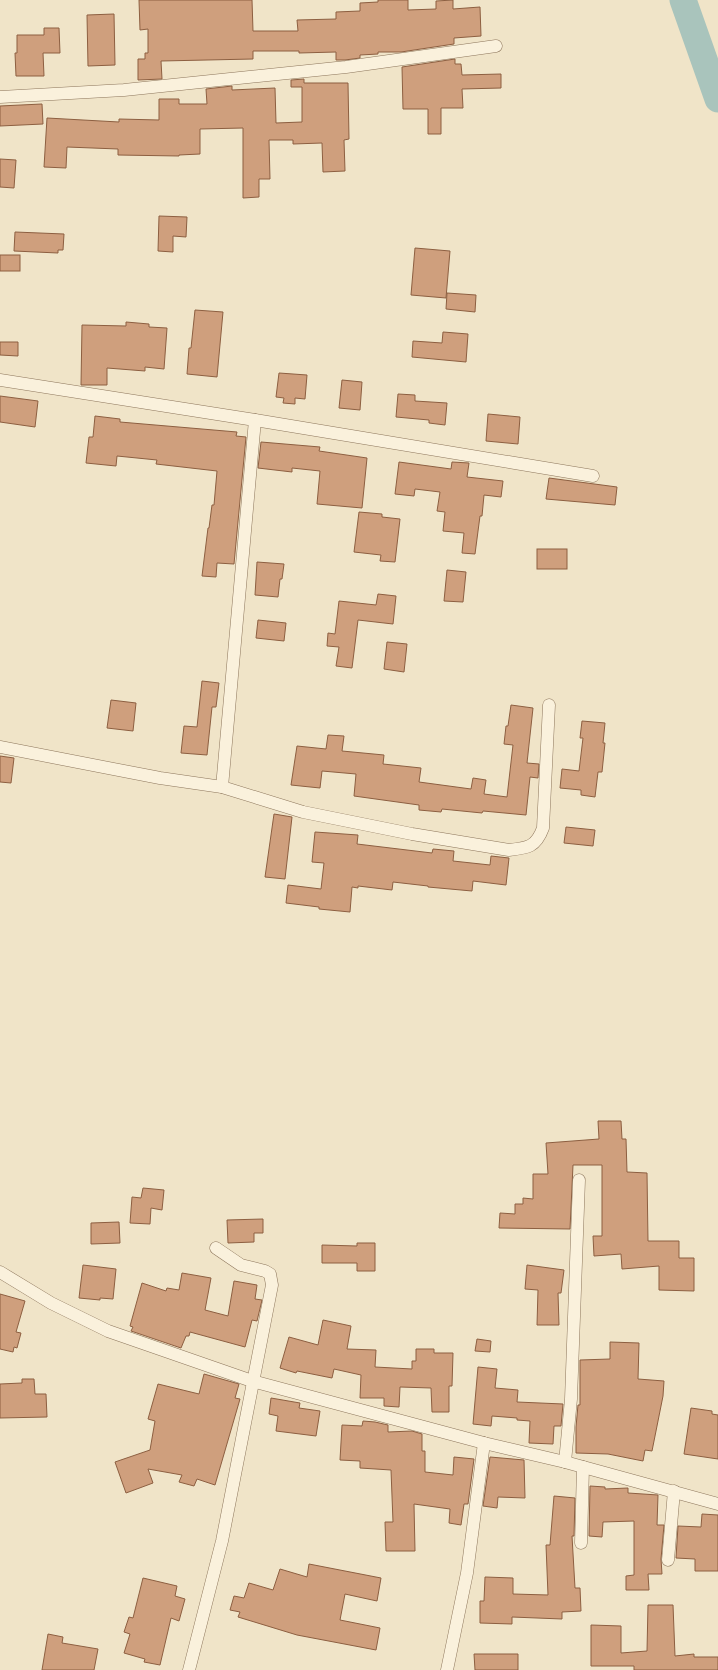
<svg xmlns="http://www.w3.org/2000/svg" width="718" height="1670" viewBox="0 0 718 1670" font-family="Bitter,serif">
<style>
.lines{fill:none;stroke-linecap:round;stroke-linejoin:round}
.river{stroke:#a9c4bc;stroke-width:27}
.building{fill:#cf9f7d;stroke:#8d5f41}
.minor-casing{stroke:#8d765c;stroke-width:13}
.minor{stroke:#faf1dc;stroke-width:12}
</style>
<rect width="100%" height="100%" fill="#f0e4c8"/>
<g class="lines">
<!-- river -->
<polyline class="river" points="683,0 718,99"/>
</g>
<!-- building -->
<g class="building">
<polygon points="139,0 252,0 253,31 298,31 297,20 336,19 336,12 360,11 360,3 378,2 378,0 408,0 408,10 436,9 436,1 453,0 453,9 480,7 481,36 454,38 454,44 401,52 378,52 378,54 360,55 360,58 345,60 336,60 336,52 299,53 299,51 253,51 253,59 161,61 162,79 138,80 138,59 145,59 145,53 148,53 148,29 140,30"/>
<polygon points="114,14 115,65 88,66 87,15"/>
<polygon points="44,28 59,28 60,53 43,53 44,76 16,76 15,53 17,53 17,35 44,35"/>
<polygon points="455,59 455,64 461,64 462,75 501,74 501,88 462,89 463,108 441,108 441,134 428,134 428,109 403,109 402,67"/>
<polygon points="304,79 304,83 348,83 349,139 344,140 345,171 323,172 322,143 293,144 293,140 269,140 270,179 259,179 259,197 243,198 243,128 200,129 200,154 179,155 179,156 118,155 118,149 67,147 66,168 44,167 47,118 119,122 119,119 159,120 159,99 179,99 179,104 207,104 206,89 232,86 232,90 275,88 276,123 302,122 302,87 291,87 291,80"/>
<polygon points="42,104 43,124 0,126 0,106"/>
<polygon points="0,159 16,160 14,188 0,187"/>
<polygon points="159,216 187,217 186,237 173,236 173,252 158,251"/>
<polygon points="15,232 64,234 63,250 58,250 58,253 14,251"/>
<polygon points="415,248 450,251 446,298 411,295"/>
<rect x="0" y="255" width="20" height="16"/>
<polygon points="447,293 476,295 475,312 446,309"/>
<polygon points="195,310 223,312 217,377 187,374 189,348 191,348"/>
<polygon points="126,322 149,324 149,327 167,328 164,369 145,367 145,371 107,368 107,385 81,385 82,325 126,326"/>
<polygon points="443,332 468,334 466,362 412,357 413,341 442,343"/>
<polygon points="0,342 18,342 18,356 0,355"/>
<polygon points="279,373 307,375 305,399 295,398 295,404 283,403 284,398 276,397"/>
<polygon points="342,380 362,382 360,410 339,408"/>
<polygon points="398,394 415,395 415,401 447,403 445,425 429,423 429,420 396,417"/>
<polygon points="0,396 38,401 35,427 0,422"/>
<polygon points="488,414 520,417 518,444 486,441"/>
<polygon points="95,416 120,419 120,422 237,432 236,436 246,437 234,564 217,563 216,577 202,576 208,528 209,528 212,505 214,505 217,471 156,464 157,460 117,456 116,466 86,463 89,437 93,437"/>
<polygon points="261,442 320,447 319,451 367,458 362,508 317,504 320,471 292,468 292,472 258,468"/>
<polygon points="399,462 451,469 452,462 469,463 467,477 503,481 501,497 484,495 482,516 480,516 475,554 462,553 464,533 443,531 445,512 437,511 440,492 415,489 414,496 395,494"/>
<polygon points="549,478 617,487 615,505 546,499"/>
<polygon points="359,512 382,514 382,517 400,519 395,562 380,561 381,555 354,552"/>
<rect x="537" y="549" width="30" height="20"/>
<polygon points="257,562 284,564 282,579 280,579 278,597 255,595"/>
<polygon points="447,570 466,572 463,602 444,601"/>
<polygon points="378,594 396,596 393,624 358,620 352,668 336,666 339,647 327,646 328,633 335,634 339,601 376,605"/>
<polygon points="258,620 286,623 284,641 256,638"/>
<polygon points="387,642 407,644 404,672 384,669"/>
<polygon points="202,681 219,683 216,707 212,707 207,755 181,753 184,726 197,727"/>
<polygon points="111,700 136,703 133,731 107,728"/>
<polygon points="511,705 533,708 527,763 539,764 538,778 530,777 526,815 483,811 482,813 442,809 441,812 419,810 419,805 354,796 356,774 322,771 320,788 291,785 297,746 326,749 328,735 344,736 342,751 384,755 383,764 421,768 419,782 471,789 473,778 486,780 484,794 507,797 513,745 504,744 506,726 508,726"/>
<polygon points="582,721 605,723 603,743 605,743 602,772 598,772 595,797 581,795 581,790 560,788 562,769 579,771 583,738 580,738"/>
<polygon points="0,756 14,758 11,783 0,782"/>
<polygon points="274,814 292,817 285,879 265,877"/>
<polygon points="566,827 595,830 593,846 564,843"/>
<polygon points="315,832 358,835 357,844 432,853 433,849 454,851 453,861 490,865 491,856 509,858 506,885 473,881 472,891 428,887 428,886 393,882 392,890 358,886 358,888 352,887 350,912 319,909 319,907 286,903 288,885 321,889 324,863 312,862"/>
<polygon points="598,1121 621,1121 622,1139 626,1139 627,1172 647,1173 648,1241 679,1241 679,1258 694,1258 694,1291 659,1290 659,1266 622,1269 621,1254 594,1256 593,1236 602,1236 602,1165 573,1165 570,1229 499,1228 500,1213 515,1214 515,1204 523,1204 523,1198 533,1199 533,1174 548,1174 546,1143 599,1139"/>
<polygon points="143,1188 164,1190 162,1210 151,1208 150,1224 130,1223 132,1197 141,1198"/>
<polygon points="263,1219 263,1233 254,1233 254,1242 228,1243 227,1220"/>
<polygon points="119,1222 120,1243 91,1244 91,1223"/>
<polygon points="357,1243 375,1243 375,1271 357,1271 357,1263 322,1263 322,1245 357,1246"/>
<polygon points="83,1265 116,1269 113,1299 100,1298 100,1300 79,1298"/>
<polygon points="527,1265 564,1270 561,1293 558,1293 559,1325 537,1325 538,1290 525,1289"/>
<polygon points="182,1273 211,1278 205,1310 228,1316 234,1281 257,1285 255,1299 262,1300 257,1321 252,1320 245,1347 190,1332 189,1336 186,1336 181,1348 131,1331 133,1327 130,1326 142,1283 166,1291 167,1288 179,1290"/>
<polygon points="0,1294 25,1301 16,1332 21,1333 17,1348 14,1347 13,1352 0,1349"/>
<polygon points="323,1320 351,1326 347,1349 376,1350 375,1367 412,1369 412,1361 416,1361 416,1349 434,1349 434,1353 453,1353 452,1386 449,1386 449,1412 432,1412 431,1388 400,1387 399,1407 384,1406 384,1398 360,1398 361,1375 334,1369 332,1378 297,1371 296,1373 280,1368 289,1337 318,1345"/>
<polygon points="477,1339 491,1341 490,1352 475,1351"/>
<polygon points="610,1342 639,1343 638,1379 664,1381 663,1396 652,1451 645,1450 643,1461 608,1454 576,1453 576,1427 578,1405 580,1405 580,1360 610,1359"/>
<polygon points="478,1367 497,1369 495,1388 518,1390 517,1402 563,1404 561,1426 554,1426 553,1444 529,1443 530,1421 517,1420 517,1418 492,1416 491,1426 473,1424"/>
<polygon points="204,1374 239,1384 235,1398 240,1399 215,1485 197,1479 194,1486 179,1482 182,1475 148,1469 153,1483 126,1493 115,1462 150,1450 155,1421 148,1419 158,1384 199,1394"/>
<polygon points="22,1379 34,1379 35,1394 46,1394 47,1417 0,1418 0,1384 22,1383"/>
<polygon points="271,1398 300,1403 299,1408 320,1411 316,1436 276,1431 278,1416 269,1414"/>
<polygon points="691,1408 712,1411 712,1414 718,1415 718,1459 684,1454"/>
<polygon points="363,1421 375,1422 388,1425 388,1432 412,1431 422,1434 422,1451 425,1451 425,1472 453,1475 454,1457 474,1459 468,1504 464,1504 461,1525 449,1523 450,1509 414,1504 415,1551 386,1551 385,1522 393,1522 391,1470 360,1468 360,1461 340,1460 342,1425 362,1426"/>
<polygon points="490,1457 524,1460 525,1498 498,1497 497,1508 483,1506"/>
<polygon points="590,1486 605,1487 605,1489 628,1488 628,1493 658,1495 657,1525 664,1525 661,1559 662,1574 648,1574 649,1590 626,1590 626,1576 634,1575 634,1521 603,1522 602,1537 589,1536"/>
<polygon points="554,1496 575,1498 574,1536 572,1536 575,1588 580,1588 581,1611 562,1612 562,1619 512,1617 512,1624 480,1623 480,1601 484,1601 485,1577 513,1578 513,1594 548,1595 546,1545 550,1545"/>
<polygon points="702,1514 718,1515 718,1571 695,1571 695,1559 676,1558 678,1526 701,1527"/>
<polygon points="309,1564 381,1578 377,1601 345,1594 340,1620 380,1628 376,1650 297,1635 238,1617 240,1612 230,1610 234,1596 244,1598 249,1583 273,1590 280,1569 307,1577"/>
<polygon points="143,1578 177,1586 175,1596 185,1599 179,1621 171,1618 160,1665 144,1662 145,1659 124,1653 130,1634 124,1632 129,1617 133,1618"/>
<polygon points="648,1605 673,1605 675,1656 694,1654 694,1657 718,1657 718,1670 634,1670 634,1666 591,1666 591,1625 621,1626 621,1653 647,1651"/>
<polygon points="48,1634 63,1637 62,1643 98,1649 94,1670 42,1670"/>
<polygon points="474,1654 518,1654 518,1670 475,1670"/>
</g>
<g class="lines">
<!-- minor casing -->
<g class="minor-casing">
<g id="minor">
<polyline points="0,97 124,90 346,67 496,46"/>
<polyline points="0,380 255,420 593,476"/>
<path d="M0,747L160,778L222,787L303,812L412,834L509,850C528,848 536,847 543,828L549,705"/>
<polyline points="222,787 255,420"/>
<polyline points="0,1272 51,1303 108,1331 252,1381 484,1443 565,1462 718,1504"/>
<polyline points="565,1462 571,1399 579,1180"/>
<polyline points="581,1543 583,1467"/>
<polyline points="668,1560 674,1491"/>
<polyline points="189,1670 222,1541 272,1285 270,1274 265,1271 241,1265 216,1248"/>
<polyline points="447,1670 467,1573 484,1443"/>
</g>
</g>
<!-- minor -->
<use href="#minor" class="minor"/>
</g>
</svg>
